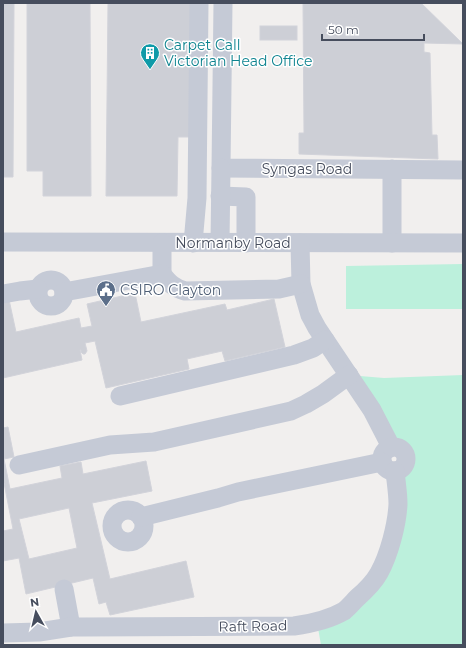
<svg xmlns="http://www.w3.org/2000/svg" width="466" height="648" viewBox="0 0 466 648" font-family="Montserrat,sans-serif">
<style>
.green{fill:#bcf0dc}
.building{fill:#cdcfd6;stroke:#d2d3da;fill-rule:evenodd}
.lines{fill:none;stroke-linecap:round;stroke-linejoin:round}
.minor{stroke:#c5cad6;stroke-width:19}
.labels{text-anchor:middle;stroke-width:3;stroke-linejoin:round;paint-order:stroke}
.culture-label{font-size:14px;fill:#0d838f;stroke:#fff;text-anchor:start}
.street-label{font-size:14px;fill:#464d5d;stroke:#fff}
.service-label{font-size:14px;fill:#4e5e75;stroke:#fff;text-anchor:start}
</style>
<rect width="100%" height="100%" fill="#f1efee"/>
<!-- green -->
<g class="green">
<polygon points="463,264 463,309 346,309 346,266"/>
<path d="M463,375V645H321L318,628L361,606L405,476C405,471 409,469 411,465C415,454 406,445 398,441L360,376L384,378Z"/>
</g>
<!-- building -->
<g class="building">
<polygon points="3,3 14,3 13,177 3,177"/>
<polygon points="27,3 90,3 91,196 43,196 43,171 27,171"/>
<polygon points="108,3 193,3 192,137 178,137 177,196 106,196"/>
<polygon points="303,3 421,3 463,44 424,43 424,52 430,53 432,135 437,135 438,159 299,154 299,133 304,133"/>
<rect x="260" y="26" width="37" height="14"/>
<polygon points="135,293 141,322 225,304 227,310 274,299 285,347 225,361 222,351 187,359 189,369 106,388 95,341 85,343 87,351 85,354 83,354 81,352 81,350 80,350 82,360 3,378 3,296 8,295 16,332 79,318 81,328 92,326 87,304"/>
<path d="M8,427L14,457L4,459L10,489L62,478L60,466L81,462L83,474L146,461L152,491L92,503L110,579L186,561L194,597L110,615L106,602L99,604L93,578L26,594L19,558L3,561V531L13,529L4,483H3V428ZM69,508L77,548L29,559L19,519Z"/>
</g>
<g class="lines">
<!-- minor -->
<g class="minor">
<polyline points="223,3 221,168 463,170"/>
<polyline points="392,169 392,243"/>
<polyline points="220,196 246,197 246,243"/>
<polyline points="3,242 463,243"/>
<polyline points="220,242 221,168"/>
<polyline points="193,243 197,198 199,3"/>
<polyline points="300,243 301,284 310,315 317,328 372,410 388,441 390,448"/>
<polyline points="162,274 162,243"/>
<circle cx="51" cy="293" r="13"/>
<path d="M64,292L162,274C169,283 174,288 185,291L279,289L301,284"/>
<polyline points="3,294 20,291 38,289"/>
<polyline points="120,396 294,355 313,348 325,340"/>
<circle cx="394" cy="459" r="12"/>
<polyline points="19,465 110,445 154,442 291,411 306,404 323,394 349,375"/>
<circle cx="128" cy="526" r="16"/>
<polyline points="141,517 218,498 238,492 382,462"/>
<polyline points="64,589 71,627"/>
<path d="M3,633L39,632L71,627H82L294,626C309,624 330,619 344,611C349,607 353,602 357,598C365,591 374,582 379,573C389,555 397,525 398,504C398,493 396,482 395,471"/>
</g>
</g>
<!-- icons -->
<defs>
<g id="building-pin" transform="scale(1)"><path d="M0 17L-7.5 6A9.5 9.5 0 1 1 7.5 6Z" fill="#0f9aa8" stroke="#fff"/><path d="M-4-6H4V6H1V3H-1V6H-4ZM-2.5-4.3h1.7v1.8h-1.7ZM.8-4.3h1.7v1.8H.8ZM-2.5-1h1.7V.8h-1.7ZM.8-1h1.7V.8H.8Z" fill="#fff"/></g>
<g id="civic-pin" transform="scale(1)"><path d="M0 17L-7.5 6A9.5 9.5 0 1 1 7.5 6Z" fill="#5c6f8a" stroke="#fff"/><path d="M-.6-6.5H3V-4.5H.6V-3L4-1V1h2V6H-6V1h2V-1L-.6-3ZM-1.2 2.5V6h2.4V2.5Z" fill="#fff"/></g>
</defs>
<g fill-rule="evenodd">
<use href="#building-pin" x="150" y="53"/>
<use href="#civic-pin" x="106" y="290"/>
</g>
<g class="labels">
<!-- culture labels -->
<g class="culture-label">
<text x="164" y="50">Carpet Call<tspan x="164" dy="16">Victorian Head Office</tspan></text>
</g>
<!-- street labels -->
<g class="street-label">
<text x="307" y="174">Syngas Road</text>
<text x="233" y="248">Normanby Road</text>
<text transform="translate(253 626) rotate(-1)" y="5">Raft Road</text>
</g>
<!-- service labels -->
<g class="service-label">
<text x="120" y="295">CSIRO Clayton</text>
</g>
</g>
<!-- border -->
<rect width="466" height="648" fill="none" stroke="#464d5d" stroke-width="8"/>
<!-- north arrow -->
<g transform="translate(36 612) rotate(352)" stroke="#ffffff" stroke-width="3" paint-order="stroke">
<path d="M0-3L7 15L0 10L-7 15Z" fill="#464d5d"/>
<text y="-6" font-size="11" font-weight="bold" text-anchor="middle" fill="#464d5d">N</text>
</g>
<!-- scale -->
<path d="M322 34v6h102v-6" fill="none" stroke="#464d5d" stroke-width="2"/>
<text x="328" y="34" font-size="12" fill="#464d5d" stroke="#ffffff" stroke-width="3" paint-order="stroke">50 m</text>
</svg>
